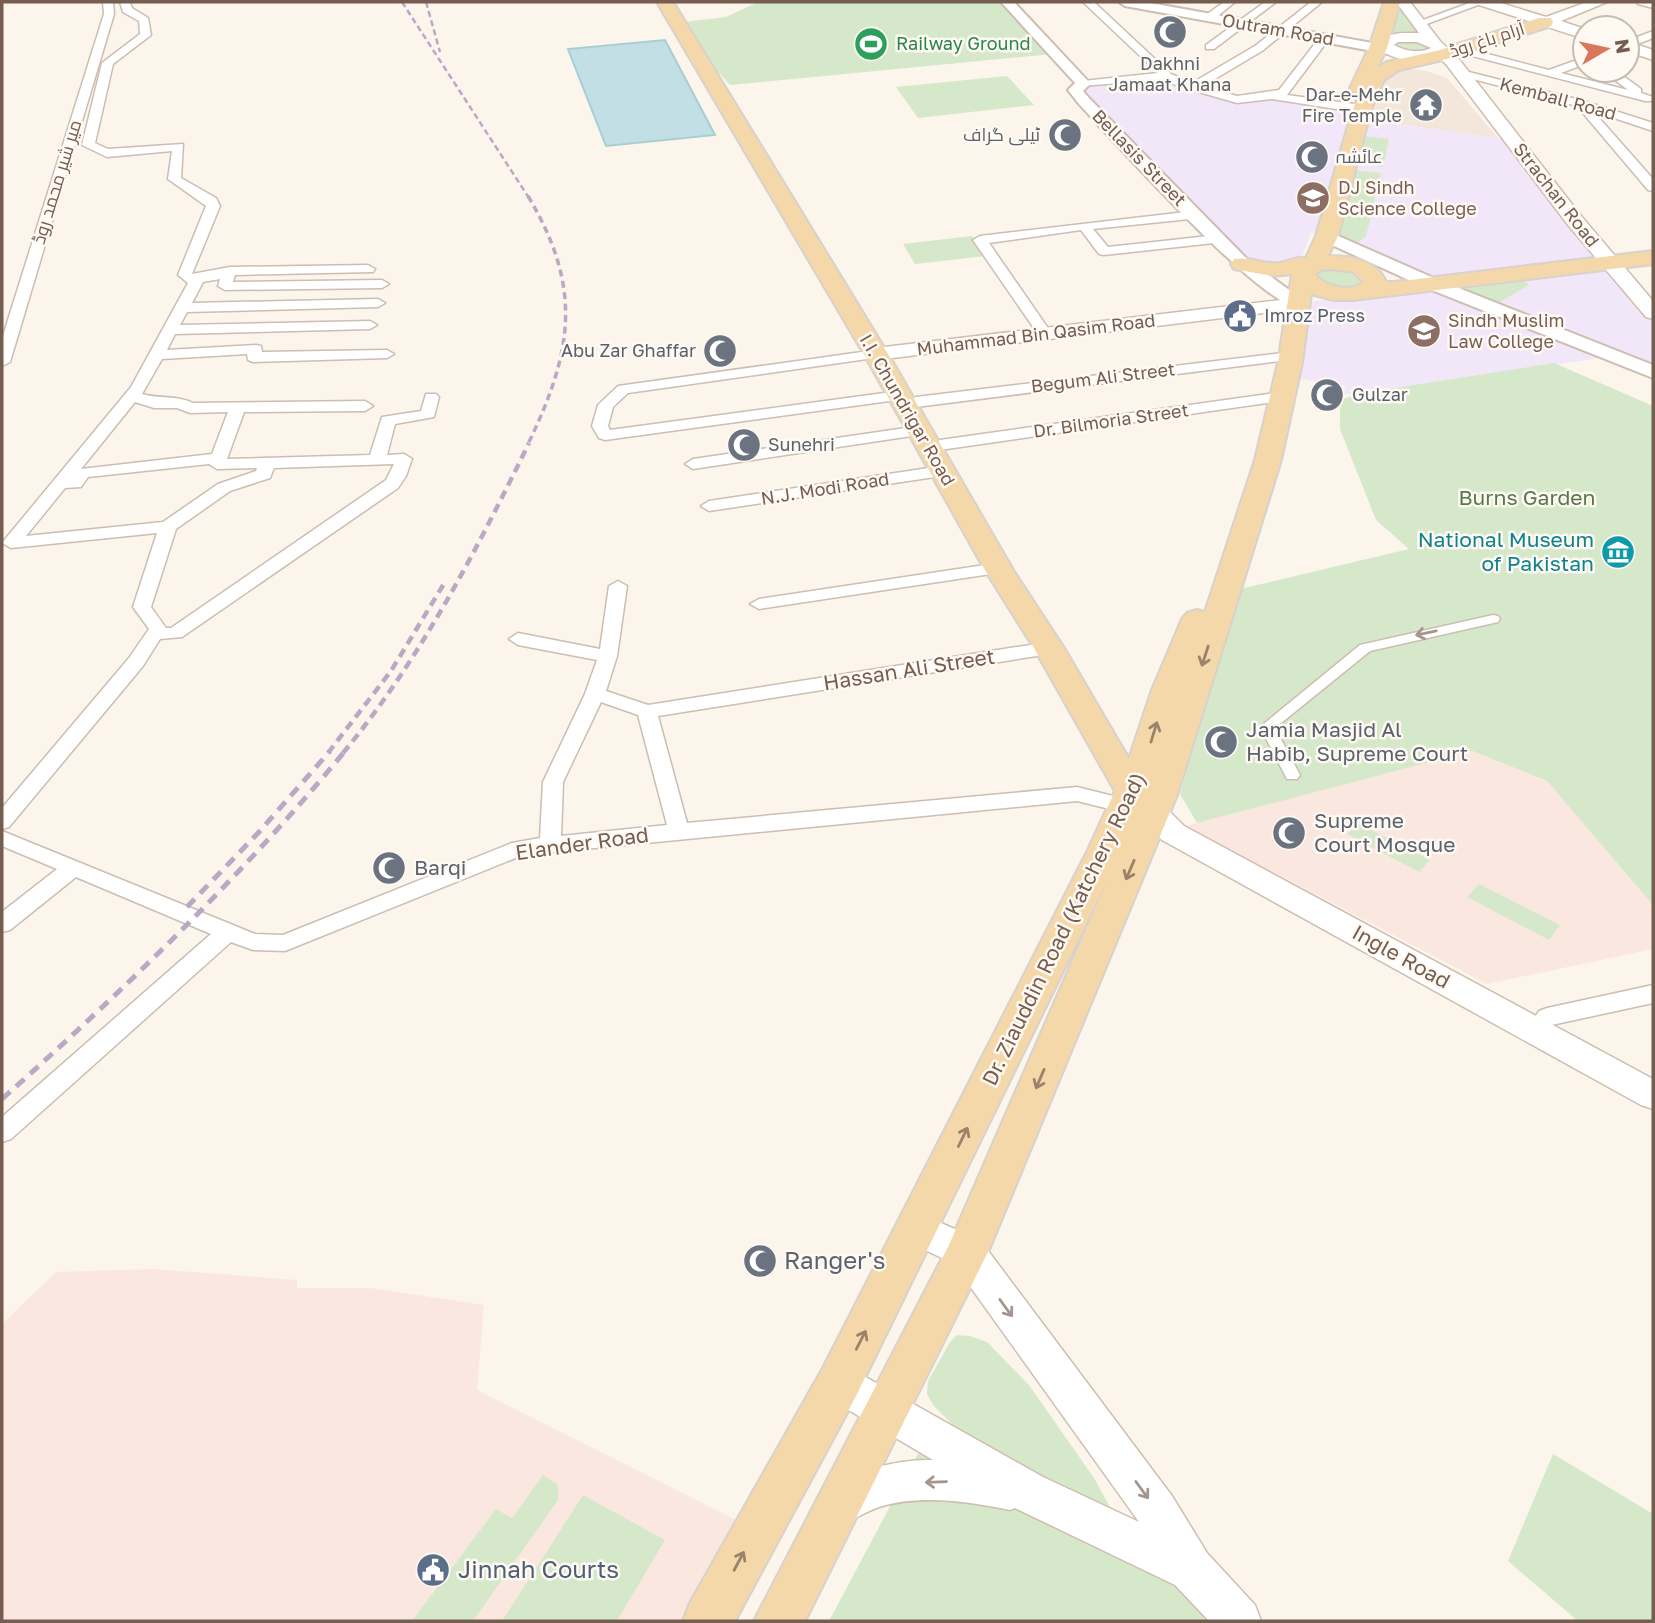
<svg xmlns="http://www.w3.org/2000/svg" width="1655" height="1623" viewBox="0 0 1655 1623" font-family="'Golos Text',Cairo,sans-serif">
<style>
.residential{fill:#f2e7da}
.commercial{fill:#fae8e0}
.education{fill:#f2e7f8}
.green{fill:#d6e8ca}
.water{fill:#c1dfe4;stroke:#a8ced5;stroke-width:2}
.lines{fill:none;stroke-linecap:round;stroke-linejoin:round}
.pedestrian-casing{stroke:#cdbdb2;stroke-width:3}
.minor-casing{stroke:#cdbdb2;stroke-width:3}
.tertiary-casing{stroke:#cdbdb2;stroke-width:4}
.secondary-casing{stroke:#cfbeaf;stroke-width:3}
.primary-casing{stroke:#d8d2ce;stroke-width:4}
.pedestrian{fill:#fff;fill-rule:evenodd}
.minor{fill:#fff;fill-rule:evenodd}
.tertiary{fill:#fff;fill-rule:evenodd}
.secondary{fill:#fff;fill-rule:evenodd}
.primary{fill:#f4d8aa;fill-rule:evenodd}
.rail-far3{stroke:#b8a9c5;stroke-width:2.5;stroke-dasharray:6 3.5;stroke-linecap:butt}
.rail-far2{stroke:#b8a9c5;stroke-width:3.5;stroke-dasharray:7 4.5;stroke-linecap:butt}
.rail-far1{stroke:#b8a9c5;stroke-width:4.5;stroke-dasharray:9 6;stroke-linecap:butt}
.rail{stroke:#b8a9c5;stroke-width:5;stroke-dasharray:11 8;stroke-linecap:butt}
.oneway{stroke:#a5968d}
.oneway2{stroke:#9b826b}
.labels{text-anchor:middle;stroke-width:5;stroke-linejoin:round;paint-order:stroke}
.far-street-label{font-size:18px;fill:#755d50;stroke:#fef9f2}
.far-leisure-label{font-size:18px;fill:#27864d;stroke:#fef9f2;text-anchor:start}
.far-worship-label{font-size:18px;fill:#5b616d;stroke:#fef9f2;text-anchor:end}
.far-education-label{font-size:18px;fill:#785e54;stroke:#fef9f2;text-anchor:start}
.far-service-label{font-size:18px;fill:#4e5e75;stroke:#fef9f2;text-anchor:start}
.park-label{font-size:21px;fill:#577949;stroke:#fef9f2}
.culture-label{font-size:21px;fill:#0d838f;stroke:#fef9f2;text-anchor:end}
.street-label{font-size:21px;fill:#755d50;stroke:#fef9f2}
.worship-label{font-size:21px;fill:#5b616d;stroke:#fef9f2;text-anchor:start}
.near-worship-label{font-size:24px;fill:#5b616d;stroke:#fef9f2;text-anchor:start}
.near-service-label{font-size:24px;fill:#4e5e75;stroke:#fef9f2;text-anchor:start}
</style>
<rect width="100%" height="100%" fill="#fbf5eb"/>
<!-- residential -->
<polygon class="residential" points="1403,69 1423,70 1447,78 1498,138 1367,120 1380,74"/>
<!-- commercial -->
<g class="commercial">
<polygon points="1471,751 1547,781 1653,905 1653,949 1487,984 1185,826"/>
<polygon points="153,1269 297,1280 297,1288 370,1288 484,1305 477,1390 744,1524 689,1621 2,1621 2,1324 56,1272"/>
</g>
<!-- education -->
<polygon class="education" points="1167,76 1237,100 1272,96 1362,109 1360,119 1513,140 1575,221 1653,313 1653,372 1614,356 1357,394 1344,394 1345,386 1287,377 1297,304 1433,283 1327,236 1311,233 1299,263 1242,264 1075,90 1086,83"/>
<!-- green -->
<g class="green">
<polygon points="758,2 1007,2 1053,54 730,85 710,63 685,22 726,17"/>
<polygon points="1392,2 1395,2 1427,40 1437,45 1417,56 1385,42 1389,39"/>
<polygon points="1007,76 1034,105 918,118 896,87"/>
<polygon points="1362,136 1389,139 1383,167 1355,163"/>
<polygon points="1353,170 1381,173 1373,205 1345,202"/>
<polygon points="1343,209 1372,212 1366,236 1356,244 1337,236"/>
<polygon points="972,236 986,256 915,264 903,244"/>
<polygon points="1371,256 1358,267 1375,285 1327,292 1308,268"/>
<polygon points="1516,274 1529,285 1493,306 1435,283"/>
<polygon points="1554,363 1653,406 1653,905 1547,781 1472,751 1197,823 1180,794 1236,590 1409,549 1376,520 1340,429 1340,409 1343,399 1357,394"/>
<polygon points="1358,823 1430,860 1419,872 1347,834"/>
<polygon points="1479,884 1560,925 1549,940 1467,897"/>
<polygon points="957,1335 970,1336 987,1342 1029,1385 1094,1478 1116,1518 959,1431 933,1405 927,1394 928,1381 950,1342"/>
<polygon points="929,1433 1219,1600 1239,1621 829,1621"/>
<polygon points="1553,1454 1653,1514 1653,1621 1578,1621 1508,1561"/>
<polygon points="543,1475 558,1485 558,1500 473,1621 412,1621 496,1509 512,1518"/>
<polygon points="583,1495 665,1540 617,1621 502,1621"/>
</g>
<!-- water -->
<polygon class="water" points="665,40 715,135 606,146 568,49"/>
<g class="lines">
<!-- pedestrian casing -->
<g class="pedestrian-casing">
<polygon id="pedestrian" points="1493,615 1498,616 1500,619 1498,622 1370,651 1275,728 1300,775 1297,779 1287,779 1260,727 1360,645"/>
</g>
<!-- minor casing -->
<g class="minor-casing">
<g id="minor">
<polygon points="103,2 113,2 114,14 10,362 2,366 2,339 104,14"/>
<path d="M120,2H130L132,8L148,18L151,35L113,64L95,143L108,149L183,144L181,178L216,198L220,206L192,274L230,267L368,265L375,269L373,272L235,275L233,282L382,280L389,284L382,288L225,290L218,286L220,279L203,282L192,303L378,299L385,303L378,307L187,312L180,325L370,321L377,325L370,329L175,334L167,350L256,345L261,346L262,352L387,350L394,354L387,358L253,362L248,360L247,354L162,359L142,394C159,399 177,395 193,403L365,401L373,406L365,411L244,412L227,459L370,455L382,417L421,411L426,394H436L439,397L434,417L395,424L387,455L404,454L412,459L406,476L398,488L182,637L160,639L143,666L9,827L2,829V808L129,658L149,629L133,607L157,533L11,548L2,543L131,387L188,283L178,275L206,206L168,179L172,151L107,157L82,145L102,63L140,34L139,21L123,12ZM135,402L154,408H177L190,413L228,412L212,454L81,469ZM209,464L217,469L257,468L256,471L218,484L163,522L26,536L65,488L81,487L88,477ZM394,464L386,480L171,628H166L151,607L176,529L230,491L270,478L274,468Z"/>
<polygon points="1083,2 1094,2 1171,74 1192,83 1255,46 1311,2 1322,2 1262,51 1203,86 1237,96 1279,90 1320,37 1324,36 1329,39 1287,95 1362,105 1368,109 1362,113 1272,99 1237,103 1178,86 1165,80 1079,86 1079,82 1083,81 1158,73"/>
<polygon points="1224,2 1235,2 1214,19 1206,19 1206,15"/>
<polygon points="1265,2 1276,2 1214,49 1206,49 1206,45"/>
<polygon points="1472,2 1486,2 1424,25 1415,23"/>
<polygon points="1637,2 1653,2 1653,8 1638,4"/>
<polygon points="1653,31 1653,38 1627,48 1627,41"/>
<polygon points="1461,47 1549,70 1585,57 1585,64 1561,73 1628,90 1602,70 1615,70 1641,89 1641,93 1653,97 1653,101 1645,101 1457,52 1456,50"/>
<polygon points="1461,70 1584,101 1653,123 1653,131 1593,111 1653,179 1653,191 1648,190 1577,106 1457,75 1455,73"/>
<polygon points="1194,211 1199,212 1199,218 1093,229 1108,247 1218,235 1225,239 1223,242 1104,255 1099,254 1081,230 989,243 1052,334 1045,338 1040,337 973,240 980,236"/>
<polygon points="876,350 883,354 881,357 628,393 613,407 608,426 610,430 899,391 904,393 907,396 904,399 605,440 599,438 592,426 598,405 618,386"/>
<polygon points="1291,352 1296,353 1298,356 1296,359 916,407 908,402 916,397"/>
<polygon points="1282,392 1290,397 1287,400 940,450 932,445 940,440"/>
<polygon points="919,426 927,431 925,434 693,469 685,464 693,459"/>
<polygon points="942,466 950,471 948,475 709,511 701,506 709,501"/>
<polygon points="998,563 1004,564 1007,568 1004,572 759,609 750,604 759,599"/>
<path d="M618,581L627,586L617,656L606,691L648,705L1049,642L1058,648L1049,654L658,716L687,823L1077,787L1145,804L1148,809L1145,814L1138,816L1077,801L523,855L285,951L253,950L231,942L11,1139L2,1142V1117L211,934L76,877L10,930L2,932V912L57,869L2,846V831L255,934L283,935L512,843L540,838L543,782L585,694L597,660L518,645L509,639L518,633L600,649L609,586ZM601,702L638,715L667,825L561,836L563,782Z"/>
<polygon points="1653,985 1653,1003 1547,1026 1539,1023 1535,1017 1539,1011 1547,1008"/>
</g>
</g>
<!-- tertiary casing -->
<g class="tertiary-casing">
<g id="tertiary">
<path d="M1001,2H1014L1088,81L1090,84L1083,91L1089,98L1248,260L1303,300L1306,304L1303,308C1269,316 1109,136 1079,104L1068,90L1075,83Z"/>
<polygon points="1119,2 1145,2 1389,46 1396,50 1389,54 1125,6"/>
<polygon points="1327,231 1436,279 1653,365 1653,378 1424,287 1321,240 1319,236"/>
</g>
</g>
<!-- secondary casing -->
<g class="secondary-casing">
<g id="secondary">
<path d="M1396,2H1410L1440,41L1458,58L1582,217L1653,301V319L1646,317L1568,225L1446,64L1438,57C1417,63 1391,62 1376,45C1389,31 1401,33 1419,33ZM1398,42H1417L1431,48C1418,54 1405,51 1394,45Z"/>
<polygon points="1477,2 1498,2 1546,17 1587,2 1607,2 1561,21 1585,29 1585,39 1479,5"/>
<polygon points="1627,41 1653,50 1653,60 1627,51"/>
<polygon points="1297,298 1304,300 1307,304 1304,308 876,360 869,358 865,354 869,350 876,348"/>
<polygon points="1154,804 1165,807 1184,826 1653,1079 1653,1109 1641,1105 1162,840 1139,814 1143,807"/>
<path d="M918,1213L980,1240L1172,1496L1207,1553L1255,1605L1261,1621H1209L1175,1585L1015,1508L1010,1510C968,1502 921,1494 879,1507C865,1512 852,1520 839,1526L824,1520L818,1505L824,1490C859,1471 893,1459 933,1460L825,1396L819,1383L825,1370L839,1364L853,1370L1043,1477L1139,1522L954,1264L905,1240L899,1229L905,1218Z"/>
</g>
</g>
<!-- primary casing -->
<g class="primary-casing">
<path id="primary" d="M657,2H673L888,354L1013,570L1064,648L1129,759L1152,690L1182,619L1187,613L1197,610L1205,612L1255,460L1278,363L1292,274L1272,276L1234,269L1231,264L1234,259C1249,256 1264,265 1279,263C1289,262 1295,256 1306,258L1316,236L1353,109L1360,93L1353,92L1350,88L1369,48L1384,2H1400L1387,48L1377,68L1387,62L1440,50L1539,18H1551L1553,22L1551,26L1451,58L1399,70L1384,80L1371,109L1338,236L1328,256C1351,256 1376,259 1386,282H1393L1653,251V264L1353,300H1334L1311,294L1302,363L1281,460L1177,795L988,1252L805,1621H754L949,1245L1109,877L855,1398L735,1621H683L690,1603L823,1368L1087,852L1115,791L1034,648L985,570L864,354ZM1331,269L1353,272L1364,282C1350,293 1327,287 1315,275L1320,270Z"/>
</g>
<!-- pedestrian -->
<use href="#pedestrian" class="pedestrian"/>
<!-- minor -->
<use href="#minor" class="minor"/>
<!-- tertiary -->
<use href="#tertiary" class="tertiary"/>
<!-- secondary -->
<use href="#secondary" class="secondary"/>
<!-- primary -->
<use href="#primary" class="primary"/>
<!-- rail-far3 -->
<g class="rail-far3">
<polyline points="402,2 529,198"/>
<polyline points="426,2 440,52"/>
</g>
<!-- rail-far2 -->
<path class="rail-far2" d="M528,196C583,288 573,351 528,444"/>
<!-- rail-far1 -->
<g class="rail-far1">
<polyline points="328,753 391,671 445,582"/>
<path d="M343,753C420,660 476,551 529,443"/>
</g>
<!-- rail -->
<g class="rail">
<polyline points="187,907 259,832 330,751"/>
<path d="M2,1099C123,991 242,876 345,751"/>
</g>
</g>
<!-- one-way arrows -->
<defs><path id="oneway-shaft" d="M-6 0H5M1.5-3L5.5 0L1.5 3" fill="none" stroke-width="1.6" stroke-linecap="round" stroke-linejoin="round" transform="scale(1.75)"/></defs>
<g class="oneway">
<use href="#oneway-shaft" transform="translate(1426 633) rotate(168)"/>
<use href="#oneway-shaft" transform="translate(1006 1308) rotate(54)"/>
<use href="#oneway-shaft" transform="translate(936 1482) rotate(178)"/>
<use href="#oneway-shaft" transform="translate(1142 1490) rotate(54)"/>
</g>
<g class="oneway2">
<use href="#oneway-shaft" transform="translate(1205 656) rotate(108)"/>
<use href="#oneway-shaft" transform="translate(1154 732) rotate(-73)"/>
<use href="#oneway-shaft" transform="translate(1130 870) rotate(113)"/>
<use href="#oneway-shaft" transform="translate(1040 1079) rotate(113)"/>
<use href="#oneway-shaft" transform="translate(963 1137) rotate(-64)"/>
<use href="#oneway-shaft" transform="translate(861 1340) rotate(-63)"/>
<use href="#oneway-shaft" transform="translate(739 1561) rotate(-62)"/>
</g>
<!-- icons -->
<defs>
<g id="mosque-disc" transform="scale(1.75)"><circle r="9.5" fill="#6b7280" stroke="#fef9f2"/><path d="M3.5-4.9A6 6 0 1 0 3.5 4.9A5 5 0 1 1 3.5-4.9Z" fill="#fff"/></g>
<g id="stadium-disc" transform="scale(1.75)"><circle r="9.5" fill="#2e9e5b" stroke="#fef9f2"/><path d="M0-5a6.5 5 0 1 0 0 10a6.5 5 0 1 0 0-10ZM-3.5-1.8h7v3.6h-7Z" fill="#fff"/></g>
<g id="temple-disc" transform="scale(1.75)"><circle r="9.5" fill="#6b7280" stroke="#fef9f2"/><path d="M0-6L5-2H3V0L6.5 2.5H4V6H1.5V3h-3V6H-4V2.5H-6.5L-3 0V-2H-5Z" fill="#fff"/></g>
<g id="university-disc" transform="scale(1.75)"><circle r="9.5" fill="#8d6e63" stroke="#fef9f2"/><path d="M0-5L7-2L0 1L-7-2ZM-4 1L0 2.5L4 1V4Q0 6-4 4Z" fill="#fff"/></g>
<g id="civic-disc" transform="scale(1.75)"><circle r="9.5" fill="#5c6f8a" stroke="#fef9f2"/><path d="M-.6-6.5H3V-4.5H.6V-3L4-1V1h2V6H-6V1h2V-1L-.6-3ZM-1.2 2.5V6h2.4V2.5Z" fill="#fff"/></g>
<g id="museum-disc" transform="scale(1.75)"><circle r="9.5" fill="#0f9aa8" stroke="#fef9f2"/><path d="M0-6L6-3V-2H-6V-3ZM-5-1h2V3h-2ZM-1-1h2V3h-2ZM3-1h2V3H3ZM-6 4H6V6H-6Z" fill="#fff"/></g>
</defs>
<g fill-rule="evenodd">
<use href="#mosque-disc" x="1170" y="32"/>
<use href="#stadium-disc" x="871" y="44"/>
<use href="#temple-disc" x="1426" y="105"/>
<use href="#mosque-disc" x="1065" y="135"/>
<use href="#mosque-disc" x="1312" y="157"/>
<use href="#university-disc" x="1313" y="198"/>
<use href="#civic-disc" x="1240" y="316"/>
<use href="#university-disc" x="1424" y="331"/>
<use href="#mosque-disc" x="720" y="351"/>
<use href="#mosque-disc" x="1327" y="395"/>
<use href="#mosque-disc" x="744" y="445"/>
<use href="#museum-disc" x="1618" y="552"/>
<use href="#mosque-disc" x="1221" y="742"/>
<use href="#mosque-disc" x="1289" y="833"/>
<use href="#mosque-disc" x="389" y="868"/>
<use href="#mosque-disc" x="760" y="1261"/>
<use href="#civic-disc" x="433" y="1570"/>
</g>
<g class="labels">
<!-- far-street labels -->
<g class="far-street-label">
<text transform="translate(1278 30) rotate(10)" y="6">Outram Road</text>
<text transform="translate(1487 40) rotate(-18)" y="6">آرام باغ روڈ</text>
<text transform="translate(1558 99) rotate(15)" y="6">Kemball Road</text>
<text transform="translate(1139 158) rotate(46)" y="6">Bellasis Street</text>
<text transform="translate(57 182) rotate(-73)" y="6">میر شیر محمد روڈ</text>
<text transform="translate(1556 195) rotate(52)" y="6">Strachan Road</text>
<text transform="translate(1036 335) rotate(-7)" y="6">Muhammad Bin Qasim Road</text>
<text transform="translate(1103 378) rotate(-7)" y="6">Begum Ali Street</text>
<text transform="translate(907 410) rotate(60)" y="6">I.I. Chundrigar Road</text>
<text transform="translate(1111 421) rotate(-8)" y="6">Dr. Bilmoria Street</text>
<text transform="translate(825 489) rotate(-9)" y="6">N.J. Modi Road</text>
</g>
<!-- far-leisure labels -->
<g class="far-leisure-label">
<text x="896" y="50">Railway Ground</text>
</g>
<!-- far-worship labels -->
<g class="far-worship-label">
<text x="1170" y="70" text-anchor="middle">Dakhni<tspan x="1170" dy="21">Jamaat Khana</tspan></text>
<text x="1402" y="101">Dar-e-Mehr<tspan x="1402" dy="21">Fire Temple</tspan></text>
<text x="1040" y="141">ٹیلی گراف</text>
<text x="1336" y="163" text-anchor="start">عائشہ</text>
<text x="696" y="357">Abu Zar Ghaffar</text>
<text x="1352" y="401" text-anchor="start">Gulzar</text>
<text x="768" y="451" text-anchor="start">Sunehri</text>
</g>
<!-- far-education labels -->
<g class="far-education-label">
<text x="1338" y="194">DJ Sindh<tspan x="1338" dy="21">Science College</tspan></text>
<text x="1448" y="327">Sindh Muslim<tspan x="1448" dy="21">Law College</tspan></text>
</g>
<!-- far-service labels -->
<g class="far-service-label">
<text x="1264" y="322">Imroz Press</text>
</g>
<!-- park labels -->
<g class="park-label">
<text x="1527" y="505">Burns Garden</text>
</g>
<!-- culture labels -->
<g class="culture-label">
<text x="1594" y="547">National Museum<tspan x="1594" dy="24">of Pakistan</tspan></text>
</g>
<!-- street labels -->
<g class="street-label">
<text transform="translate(909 670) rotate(-9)" y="7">Hassan Ali Street</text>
<text transform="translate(582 844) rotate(-8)" y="7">Elander Road</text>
<text transform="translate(1064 929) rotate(-64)" y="7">Dr. Ziauddin Road (Katchery Road)</text>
<text transform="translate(1401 957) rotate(29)" y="7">Ingle Road</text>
</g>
<!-- worship labels -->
<g class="worship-label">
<text x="1246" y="737">Jamia Masjid Al<tspan x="1246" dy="24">Habib, Supreme Court</tspan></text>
<text x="1314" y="828">Supreme<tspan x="1314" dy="24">Court Mosque</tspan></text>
<text x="414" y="875">Barqi</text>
</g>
<!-- near-worship labels -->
<g class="near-worship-label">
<text x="784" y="1269">Ranger's</text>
</g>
<!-- near-service labels -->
<g class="near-service-label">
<text x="458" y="1578">Jinnah Courts</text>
</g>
</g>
<!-- border -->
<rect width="1655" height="1623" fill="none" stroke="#755d50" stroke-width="7"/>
<!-- north arrow -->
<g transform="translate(1606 49) rotate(81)"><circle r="33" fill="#fef9f2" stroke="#c7bbb1" stroke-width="2"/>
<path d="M0-5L12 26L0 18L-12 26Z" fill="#da775b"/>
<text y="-10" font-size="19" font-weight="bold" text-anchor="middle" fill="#755d50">N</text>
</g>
</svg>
